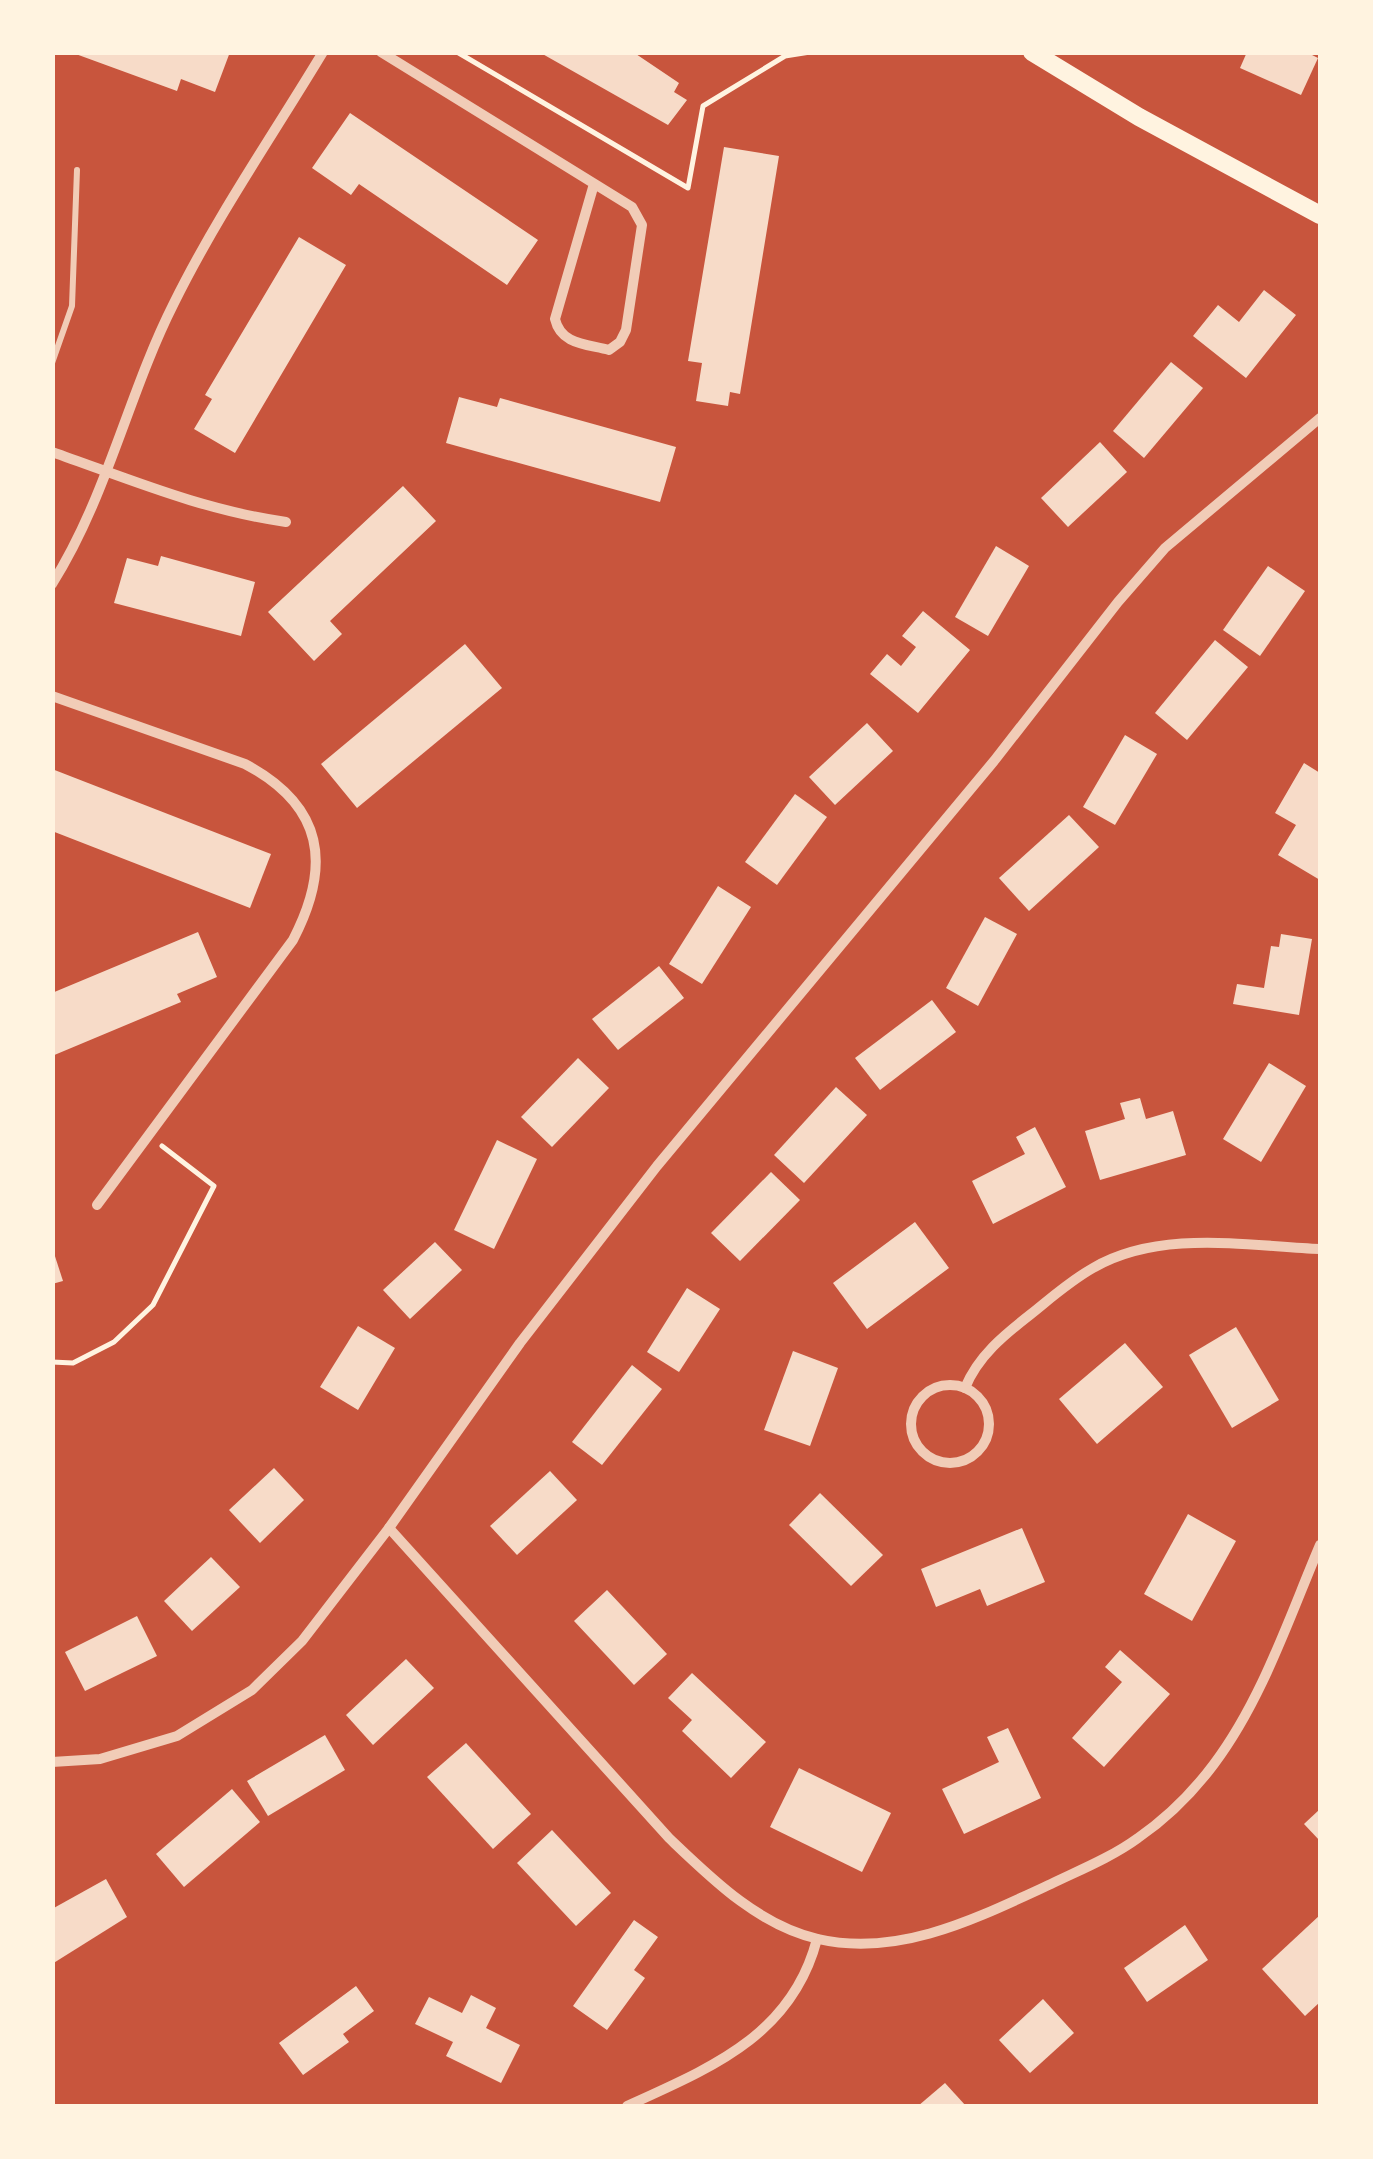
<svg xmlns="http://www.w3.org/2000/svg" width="1373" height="2159" viewBox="0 0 1373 2159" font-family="Rubik,sans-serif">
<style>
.building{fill:#f7dbc8}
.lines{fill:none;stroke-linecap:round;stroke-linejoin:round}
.path{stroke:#fff3e0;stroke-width:5}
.service{stroke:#f1ccb7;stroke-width:6}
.minor{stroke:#f1ccb7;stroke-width:10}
.secondary{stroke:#fff3e0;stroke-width:18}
</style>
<rect width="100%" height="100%" fill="#c8553d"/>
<!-- building -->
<g class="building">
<polygon points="230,52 215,92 181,79 177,91 73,53"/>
<polygon points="539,52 633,52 679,83 674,92 687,100 668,125"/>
<polygon points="1247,52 1306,52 1318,58 1301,95 1240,68"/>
<polygon points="350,113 538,240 507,285 359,184 351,195 312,168"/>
<polygon points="724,147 779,156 740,394 730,392 728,406 696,401 702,363 688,361"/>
<polygon points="299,237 346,265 235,453 194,429 212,399 205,395"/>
<polygon points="1264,290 1296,315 1246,378 1193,336 1218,305 1239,322"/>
<polygon points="1171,362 1203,388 1144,458 1113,431"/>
<polygon points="459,397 497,407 500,398 676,447 660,502 446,443"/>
<polygon points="1100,442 1127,472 1068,527 1041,498"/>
<polygon points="403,486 436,521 330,621 342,634 314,661 268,612"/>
<polygon points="996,546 1029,566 988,636 955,617"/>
<polygon points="161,556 255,582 241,636 114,603 127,558 158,566"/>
<polygon points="1268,566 1305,591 1260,656 1223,630"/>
<polygon points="923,611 970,650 918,713 870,674 887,654 901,666 916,647 902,636"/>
<polygon points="1215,640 1248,667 1187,740 1155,713"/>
<polygon points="465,644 502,688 357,808 321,764"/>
<polygon points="867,723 893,751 835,805 809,777"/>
<polygon points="1125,735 1157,754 1115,825 1083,807"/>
<polygon points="1304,763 1320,773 1320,880 1278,855 1296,825 1275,813"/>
<polygon points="52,769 271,854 250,908 52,831"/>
<polygon points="795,794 827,817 777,885 745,862"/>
<polygon points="1069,815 1099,847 1029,911 999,878"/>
<polygon points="718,886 751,907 702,984 669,964"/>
<polygon points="985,917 1017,934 978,1006 946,988"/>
<polygon points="198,932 217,977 177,994 181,1002 52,1056 52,993"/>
<polygon points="1281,934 1312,939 1299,1015 1233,1004 1237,984 1264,988 1271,946 1279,947"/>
<polygon points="659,966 684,998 618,1050 592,1019"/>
<polygon points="932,1000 956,1032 880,1090 855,1058"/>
<polygon points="578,1058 609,1088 552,1147 521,1117"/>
<polygon points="1269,1063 1306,1086 1261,1162 1223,1139"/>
<polygon points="836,1087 867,1115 804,1183 774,1155"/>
<polygon points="1140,1098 1146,1119 1173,1111 1186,1155 1100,1180 1085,1131 1125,1119 1120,1103"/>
<polygon points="1035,1127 1066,1187 993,1224 972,1181 1025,1154 1016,1137"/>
<polygon points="497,1140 537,1159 494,1249 454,1230"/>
<polygon points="771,1172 800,1200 740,1261 711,1233"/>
<polygon points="915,1222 949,1268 867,1329 833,1283"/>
<polygon points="435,1242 462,1270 410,1319 383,1290"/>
<polygon points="52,1247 63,1281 52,1284"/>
<polygon points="687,1288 720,1309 679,1372 647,1352"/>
<polygon points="358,1326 395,1348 358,1410 320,1387"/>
<polygon points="1236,1327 1279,1400 1232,1428 1189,1355"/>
<polygon points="1125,1343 1163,1387 1097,1444 1059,1399"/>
<polygon points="793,1351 838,1368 810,1446 764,1430"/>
<polygon points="632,1365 662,1389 602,1465 572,1442"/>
<polygon points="274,1468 304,1500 260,1543 229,1510"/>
<polygon points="550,1471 577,1500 517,1555 490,1526"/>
<polygon points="820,1493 883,1555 851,1586 789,1525"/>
<polygon points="1188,1514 1236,1541 1192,1621 1144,1594"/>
<polygon points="1022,1528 1045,1582 987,1606 980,1589 936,1607 921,1569"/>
<polygon points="211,1557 240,1587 192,1631 164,1601"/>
<polygon points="607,1590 667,1654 634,1685 574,1621"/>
<polygon points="137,1616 157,1656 85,1691 65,1652"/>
<polygon points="1120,1650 1170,1694 1104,1767 1072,1738 1122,1682 1105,1667"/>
<polygon points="406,1659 434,1688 373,1745 346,1715"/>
<polygon points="692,1673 766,1742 731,1778 682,1731 692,1720 668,1698"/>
<polygon points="1008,1728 1041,1798 964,1834 942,1789 999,1762 987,1737"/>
<polygon points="325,1735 345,1770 268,1816 247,1781"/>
<polygon points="466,1743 531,1814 493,1849 427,1777"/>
<polygon points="799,1768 891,1813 862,1872 770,1827"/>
<polygon points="232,1789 260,1822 184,1887 156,1854"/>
<polygon points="1320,1809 1320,1841 1304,1824"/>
<polygon points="552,1830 611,1893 576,1926 517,1863"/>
<polygon points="106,1879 127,1917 52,1964 52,1909"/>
<polygon points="1320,1915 1320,2002 1305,2016 1262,1969"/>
<polygon points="634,1920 658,1937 634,1970 645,1978 607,2030 573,2006"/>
<polygon points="1185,1925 1208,1960 1147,2002 1124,1968"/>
<polygon points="356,1986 374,2011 343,2034 349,2042 303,2075 279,2043"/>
<polygon points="471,1995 496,2008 486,2028 520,2045 501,2083 446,2056 453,2042 415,2024 429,1997 462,2013"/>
<polygon points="1043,1999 1074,2033 1030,2073 999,2040"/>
<polygon points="945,2083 966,2106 918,2106"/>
</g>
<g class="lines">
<!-- path -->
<g class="path">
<polyline points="457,52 688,188 703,106 785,56 810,52"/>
<polyline points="52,1362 73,1363 114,1342 153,1305 214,1186 162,1146"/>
</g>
<!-- service -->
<polyline class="service" points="52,363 72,306 77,170"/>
<!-- minor -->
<g class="minor">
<path d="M381,52L632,207L642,225L626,330L620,342L609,350C587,344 561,345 555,319L594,184"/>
<path d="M52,452C132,480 202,510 286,522"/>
<path d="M52,584C107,497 128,394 174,303C217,216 273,135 323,52"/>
<path d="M52,696L245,764C324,806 332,865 293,940L97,1205"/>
<circle cx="950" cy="1424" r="39"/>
<path d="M965,1388C978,1356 1004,1335 1031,1314C1051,1298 1070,1281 1093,1268C1160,1229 1247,1246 1320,1249"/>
<path d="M389,1528L669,1838C712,1879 758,1925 818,1939C900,1958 979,1917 1051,1884C1080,1870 1112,1857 1138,1838C1167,1818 1193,1792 1214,1764C1262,1700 1289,1618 1320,1545"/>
<polyline points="52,1762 100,1759 177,1736 252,1690 302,1641 389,1528 520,1343 657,1166 994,761 1118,602 1165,548 1320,418"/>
<path d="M627,2106C710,2068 792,2036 817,1939"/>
</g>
<!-- secondary -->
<polyline class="secondary" points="1032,52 1139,117 1320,215"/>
</g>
<!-- border -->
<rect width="1373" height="2159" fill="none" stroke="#fff3e0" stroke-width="110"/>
</svg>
